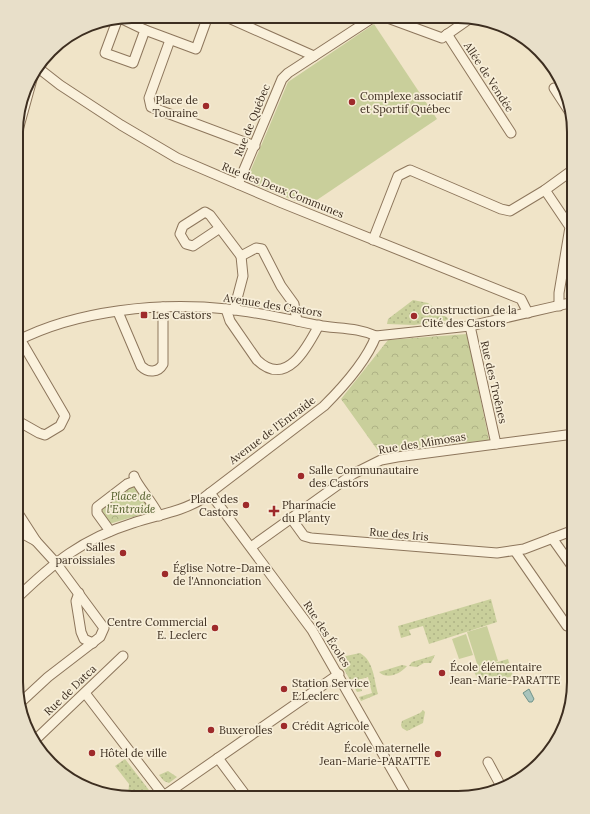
<svg xmlns="http://www.w3.org/2000/svg" width="590" height="814" viewBox="0 0 590 814" font-family="Lora,serif">
<style>
.grass{fill:url(#grass-dots)}
.park{fill:url(#park-crowns)}
.pitch{fill:#c9cf9b}
.water{fill:#a9c4bc;stroke:#6f938a}
.lines{fill:none;stroke-linecap:round;stroke-linejoin:round}
.minor-casing{stroke:#8d765c;stroke-width:11}
.tertiary-casing{stroke:#8d765c;stroke-width:13}
.minor{stroke:#faf1dc;stroke-width:9}
.tertiary{stroke:#faf1dc;stroke-width:11}
.poi-dot{fill:#9e2a2b;stroke:#f7eed8;stroke-width:1.5}
.labels{text-anchor:middle;stroke-width:3.5;stroke-linejoin:round;paint-order:stroke}
.street-label{font-size:11px;fill:#3d2e20;stroke:#f7eed8}
.poi-label{font-size:11px;fill:#3d2e20;stroke:#f7eed8;text-anchor:start}
.park-label{font-size:11px;font-style:italic;fill:#4d5a26;stroke:#f7eed8}
.rim{fill:none;stroke:#3d2e20;stroke-width:2}
</style>
<defs>
<pattern id="grass-dots" width="8" height="8" patternUnits="userSpaceOnUse"><rect width="8" height="8" fill="#c9cf9b"/><path d="M2 2h.1M6 6h.1" fill="none" stroke="#aeb285" stroke-width="1.8" stroke-linecap="round"/></pattern>
<pattern id="park-crowns" width="20" height="18" patternUnits="userSpaceOnUse"><rect width="20" height="18" fill="#c9cf9b"/><path d="M2 6a3 3 0 1 1 6 0M12 15a3 3 0 1 1 6 0" fill="none" stroke="#aeb285"/></pattern>
</defs>
<rect width="100%" height="100%" fill="#f0e4c8"/>
<!-- grass -->
<g class="grass">
<polygon points="413,300 428,303 450,320 414,325 387,324 388,319"/>
<polygon points="491,599 497,622 429,644 423,626 409,630 411,635 401,638 398,626"/>
<path d="M339,653L346,656L360,653C374,661 374,680 378,694L361,701L359,697L372,693L368,677L358,680L362,691L357,692L335,654Z"/>
<polygon points="435,655 431,663 424,663 417,667 409,666 412,662"/>
<polygon points="508,659 513,676 480,685 473,669"/>
<path d="M402,665L407,666C400,674 387,680 379,672Z"/>
<polygon points="423,710 425,712 423,723 407,731 402,728 401,725 402,721 420,713"/>
<polygon points="125,759 152,794 148,797 128,797 129,784 115,766"/>
<polygon points="168,771 177,777 169,783 164,781 159,775"/>
</g>
<!-- park -->
<g class="park">
<polygon points="467,334 489,440 409,449 381,455 341,399 388,340"/>
<polygon points="130,485 135,485 153,511 109,524 100,514 100,507"/>
</g>
<!-- pitch -->
<g class="pitch">
<polygon points="374,24 437,119 308,206 254,184 250,177 250,172 288,82"/>
<polygon points="487,626 498,661 478,667 467,632"/>
<polygon points="466,634 473,655 459,659 452,639"/>
</g>
<!-- water -->
<polygon class="water" points="529,689 534,699 532,702 529,702 523,693"/>
<g class="lines">
<!-- minor casing -->
<g class="minor-casing">
<g id="minor">
<polyline points="224,16 314,56"/>
<polyline points="385,17 442,38 472,17"/>
<polyline points="118,18 105,53 133,63 145,30 120,18"/>
<polyline points="145,30 196,49 208,16"/>
<polyline points="447,34 511,133"/>
<polyline points="170,40 149,98 151,107 255,146"/>
<polyline points="37,67 60,85 121,125 177,158 282,203 521,299 528,313"/>
<polyline points="554,88 569,111"/>
<polyline points="238,184 282,79 288,73 374,17"/>
<polyline points="545,190 570,227 559,293 559,306"/>
<polyline points="220,228 193,246 186,244 180,234 183,226 205,212 210,215 241,256 256,248 262,249 281,286 294,304 297,321"/>
<polyline points="373,240 398,176 410,170 501,209 510,211 545,190 574,169"/>
<path d="M226,309L230,321L257,360C286,388 307,348 319,325"/>
<polyline points="234,310 243,276 241,256"/>
<path d="M118,312L141,366C148,373 158,373 163,364V307"/>
<polyline points="470,326 496,444"/>
<path d="M17,341C77,310 160,302 227,309C257,312 287,319 316,325C336,329 357,327 376,336L470,326L574,302"/>
<polyline points="16,420 39,433 45,435 60,426 65,416 20,339"/>
<path d="M134,476C136,484 154,504 159,516"/>
<polyline points="210,493 312,630 408,798"/>
<polyline points="16,510 36,541 56,563 104,628 100,637 48,677 21,702"/>
<polyline points="291,518 304,536 311,538 497,553 524,549 574,530"/>
<polyline points="16,530 36,541"/>
<polyline points="110,531 97,513 97,507 127,484 135,481"/>
<polyline points="552,538 574,569"/>
<polyline points="251,547 353,474 381,460 397,457 574,434"/>
<polyline points="515,551 567,626"/>
<polyline points="79,593 76,601 81,632 84,639 93,643"/>
<path d="M16,599C53,563 82,539 133,523C156,515 181,512 202,499L324,406C343,387 366,362 376,336"/>
<polyline points="85,693 164,796"/>
<polyline points="34,741 123,656"/>
<polyline points="218,758 247,797"/>
<polyline points="488,762 502,788"/>
<polyline points="162,797 339,674"/>
</g>
</g>
<!-- tertiary casing -->
<g class="tertiary-casing">
<polyline id="tertiary" points="17,130 33,72"/>
</g>
<!-- minor -->
<use href="#minor" class="minor"/>
<!-- tertiary -->
<use href="#tertiary" class="tertiary"/>
</g>
<!-- markers -->
<g class="poi-dot">
<circle cx="352" cy="102" r="4"/>
<circle cx="206" cy="106" r="4"/>
<rect x="140" y="311" width="8" height="8" rx="2"/>
<circle cx="414" cy="316" r="4"/>
<circle cx="301" cy="476" r="4"/>
<circle cx="246" cy="505" r="4"/>
<path d="M272 505h4v4h4v4h-4v4h-4v-4h-4v-4h4z"/>
<circle cx="123" cy="553" r="4"/>
<circle cx="165" cy="574" r="4"/>
<circle cx="215" cy="628" r="4"/>
<circle cx="442" cy="673" r="4"/>
<circle cx="284" cy="689" r="4"/>
<circle cx="284" cy="726" r="4"/>
<circle cx="211" cy="730" r="4"/>
<circle cx="92" cy="753" r="4"/>
<circle cx="438" cy="754" r="4"/>
</g>
<g class="labels">
<!-- street labels -->
<g class="street-label">
<text transform="translate(489 77) rotate(57)" y="4">Allée de Vendée</text>
<text transform="translate(252 120) rotate(-68)" y="4">Rue de Québec</text>
<text transform="translate(283 190) rotate(22)" y="4">Rue des Deux Communes</text>
<text transform="translate(273 305) rotate(9)" y="4">Avenue des Castors</text>
<text transform="translate(494 382) rotate(77)" y="4">Rue des Troênes</text>
<text transform="translate(272 430) rotate(-37)" y="4">Avenue de l'Entraide</text>
<text transform="translate(422 443) rotate(-9)" y="4">Rue des Mimosas</text>
<text transform="translate(399 534) rotate(5)" y="4">Rue des Iris</text>
<text transform="translate(327 634) rotate(57)" y="4">Rue des Écoles</text>
<text transform="translate(70 690) rotate(-44)" y="4">Rue de Datca</text>
</g>
<!-- poi labels -->
<g class="poi-label">
<text x="360" y="100">Complexe associatif<tspan x="360" dy="13">et Sportif Québec</tspan></text>
<text x="198" y="104" text-anchor="end">Place de<tspan x="198" dy="13">Touraine</tspan></text>
<text x="422" y="314">Construction de la<tspan x="422" dy="13">Cité des Castors</tspan></text>
<text x="152" y="319">Les Castors</text>
<text x="309" y="474">Salle Communautaire<tspan x="309" dy="13">des Castors</tspan></text>
<text x="238" y="503" text-anchor="end">Place des<tspan x="238" dy="13">Castors</tspan></text>
<text x="282" y="509">Pharmacie<tspan x="282" dy="13">du Planty</tspan></text>
<text x="115" y="551" text-anchor="end">Salles<tspan x="115" dy="13">paroissiales</tspan></text>
<text x="173" y="572">Église Notre-Dame<tspan x="173" dy="13">de l'Annonciation</tspan></text>
<text x="207" y="626" text-anchor="end">Centre Commercial<tspan x="207" dy="13">E. Leclerc</tspan></text>
<text x="450" y="671">École élémentaire<tspan x="450" dy="13">Jean-Marie-PARATTE</tspan></text>
<text x="292" y="687">Station Service<tspan x="292" dy="13">E.Leclerc</tspan></text>
<text x="292" y="730">Crédit Agricole</text>
<text x="219" y="734">Buxerolles</text>
<text x="430" y="752" text-anchor="end">École maternelle<tspan x="430" dy="13">Jean-Marie-PARATTE</tspan></text>
<text x="100" y="757">Hôtel de ville</text>
</g>
<!-- park labels -->
<g class="park-label">
<text x="131" y="500">Place de<tspan x="131" dy="13">l'Entraide</tspan></text>
</g>
</g>
<!-- crop -->
<path d="M0 0H590V814H0ZM132 23H458A109 109 0 0 1 567 132V682A109 109 0 0 1 458 791H132A109 109 0 0 1 23 682V132A109 109 0 0 1 132 23Z" fill="#e8dfc9" fill-rule="evenodd"/>
<path class="rim" d="M132 23H458A109 109 0 0 1 567 132V682A109 109 0 0 1 458 791H132A109 109 0 0 1 23 682V132A109 109 0 0 1 132 23Z"/>
</svg>
